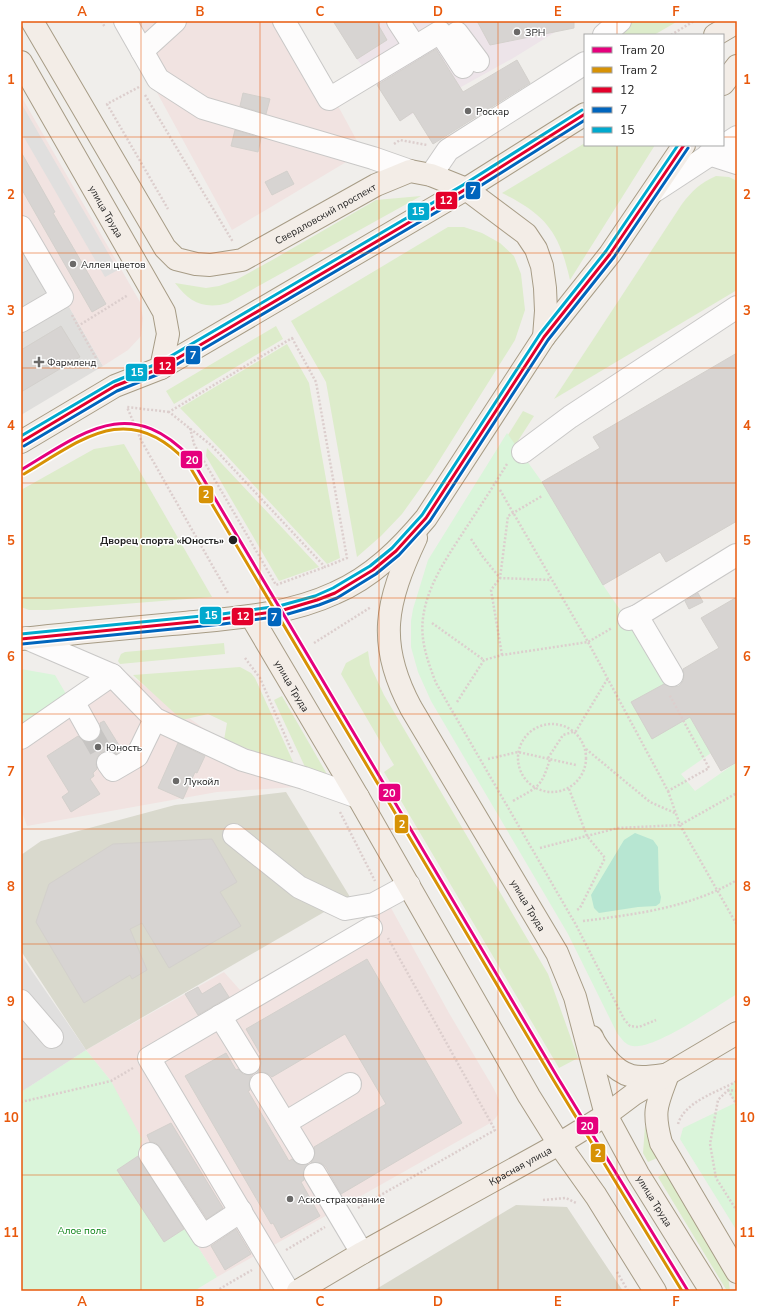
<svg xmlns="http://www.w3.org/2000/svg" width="758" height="1312" viewBox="0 0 758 1312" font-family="'Nunito Sans',sans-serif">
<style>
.residential{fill:#dfdedc}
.commercial{fill:#f1e3e1}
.industrial{fill:#ede4e9}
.construction{fill:#d9d9cd}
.grass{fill:#ddeccb}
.park{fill:#daf5da}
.pitch{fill:#b7e6d2}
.parking{fill:#e0dfde}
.building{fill:#d7d4d2;stroke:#d3d0cc}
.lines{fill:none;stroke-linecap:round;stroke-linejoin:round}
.minor-tunnel{stroke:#c7c5c3;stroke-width:22;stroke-dasharray:22 11;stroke-linecap:butt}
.minor-casing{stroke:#c9c8c7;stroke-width:24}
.major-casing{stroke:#a79c86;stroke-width:24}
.path{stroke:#dccecd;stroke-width:2.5;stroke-dasharray:2 2;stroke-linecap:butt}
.minor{stroke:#fdfcfc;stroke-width:22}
.major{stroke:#f3ede7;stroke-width:22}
.bus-1-casing{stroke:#fff;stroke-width:6}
.bus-2-casing{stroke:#fff;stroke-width:6}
.bus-3-casing{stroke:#fff;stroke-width:6}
.bus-1{stroke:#e4002b;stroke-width:3}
.bus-2{stroke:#0065bd;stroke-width:3}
.bus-3{stroke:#00a9ce;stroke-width:3}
.tram-1-casing{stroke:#fff;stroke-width:6}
.tram-2-casing{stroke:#fff;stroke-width:6}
.tram-1{stroke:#e5007d;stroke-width:3}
.tram-2{stroke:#d79205;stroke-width:3}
.grid{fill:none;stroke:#e8590c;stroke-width:1;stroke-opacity:0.55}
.poi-dot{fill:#6a6968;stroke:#fff;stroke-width:1.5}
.stop-dot{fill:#222;stroke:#fff;stroke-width:1.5}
.labels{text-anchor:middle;stroke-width:3;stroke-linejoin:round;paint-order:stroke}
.poi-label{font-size:10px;fill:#222;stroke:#fff;text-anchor:start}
.street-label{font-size:10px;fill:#222;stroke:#fff}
.stop-label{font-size:10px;font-weight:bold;fill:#222;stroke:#fff;text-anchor:end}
.park-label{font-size:10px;fill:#0c8416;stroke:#fff}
.line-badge{stroke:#fff;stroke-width:1.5}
.badge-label{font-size:11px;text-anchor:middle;font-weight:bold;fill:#fff}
.neatline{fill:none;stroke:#e8590c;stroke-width:1.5}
.grid-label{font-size:13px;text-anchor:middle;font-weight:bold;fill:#e8590c}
</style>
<rect width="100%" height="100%" fill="#f0eeeb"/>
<!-- residential -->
<polygon class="residential" points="21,223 103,366 21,415"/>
<!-- commercial -->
<g class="commercial">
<polygon points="118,21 292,21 363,152 232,230"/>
<polygon points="21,96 140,302 143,318 141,336 128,350 103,366 21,223"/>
<polygon points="121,669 217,738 288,762 296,787 217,792 27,826 21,809 21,739"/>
<polygon points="391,908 449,1013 494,1089 499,1100 498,1115 492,1122 217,1277 186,1228 164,1242 117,1170 138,1156 111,1081 86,1050 224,972 240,990"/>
</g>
<!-- industrial -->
<polygon class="industrial" points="333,21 573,21 515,57 400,121 376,83 357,59"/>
<!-- construction -->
<g class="construction">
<polygon points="286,792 350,897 86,1050 21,951 21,855 41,841 175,805"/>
<polygon points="516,1205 567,1207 623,1291 373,1291"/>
</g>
<!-- grass -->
<g class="grass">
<polygon points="629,21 678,21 654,35 614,35"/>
<path d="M585,143V145H655L570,280C559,232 546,215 502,193Z"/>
<path d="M716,176L729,177L737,181V290L554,399L682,204C692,191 700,183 716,176Z"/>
<path d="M421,196L228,303C204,310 189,302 175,283L206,288L219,286L236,280L274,259L376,200Z"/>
<polygon points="448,227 464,227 482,233 500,243 514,256 521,274 525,310 515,340 432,472 402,514 381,536 357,557 326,382 291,321"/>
<polygon points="276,326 283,339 174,404 166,391"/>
<polygon points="287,344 309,383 340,558 327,564 226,455 180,408"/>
<polygon points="523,411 534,416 456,537 430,560"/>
<polygon points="124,444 212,597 48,610 29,610 21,607 21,490 94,449"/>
<polygon points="207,448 319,567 279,581 206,456"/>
<polygon points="224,643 225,654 120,664 118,661 121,654 125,652"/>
<polygon points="368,651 370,665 384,695 548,974 578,1058 559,1068 384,772 394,765 341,674 346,663"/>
<polygon points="240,667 251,673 255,678 295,766 224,740 227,723 208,714 182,720 133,675"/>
<polygon points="282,696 328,776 306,769 274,700"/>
<polygon points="645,1126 651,1148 657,1158 648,1162 643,1153"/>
<polygon points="666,1172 728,1275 730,1291 727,1291 658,1177"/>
</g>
<!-- park -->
<g class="park">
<path d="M507,433L542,482L603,585L667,678L711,753L681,774L695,791L737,762V994C717,1006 654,1050 633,1046C625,1045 622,1039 617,1033L568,934L431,701L418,672L411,647V621L413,609L428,560Z"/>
<polygon points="21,669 55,675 66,694 21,726"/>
<polygon points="86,1050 111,1081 142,1139 138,1156 117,1170 164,1242 186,1228 217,1277 194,1291 21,1291 21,1092"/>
<polygon points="737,1078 737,1231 680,1139 683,1128 735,1103 728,1090"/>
</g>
<!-- pitch -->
<polygon class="pitch" points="635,833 653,840 658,847 659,890 661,897 660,903 656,906 638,907 599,913 594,908 591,895 624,840"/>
<!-- parking -->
<g class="parking">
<polygon points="21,103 118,270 105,277 21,132"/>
<polygon points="21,955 86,1050 21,1092"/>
</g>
<!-- building -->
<g class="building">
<polygon points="333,21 376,21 387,40 357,59"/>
<polygon points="477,21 574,21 574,28 490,45"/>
<polygon points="436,49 463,92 517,60 530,83 433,144 413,112 400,121 377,85"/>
<polygon points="243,93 270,99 266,114 240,106"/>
<polygon points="235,130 261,138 258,152 231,146"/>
<polygon points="21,152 55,212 53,213 106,304 92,312 21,188"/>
<polygon points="287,171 294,184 272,195 265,182"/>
<polygon points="61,326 80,357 21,392 21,350"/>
<polygon points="737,353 737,521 666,562 660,552 603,585 542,482 600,448 593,437"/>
<polygon points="698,593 703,602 689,609 685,601"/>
<polygon points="737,597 737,762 721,771 690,717 652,739 631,702 664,684 672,687 679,686 683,681 684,675 683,669 719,648 701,618"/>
<polygon points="104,721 122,750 116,754 107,751 100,753 97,758 96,764 97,769 93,773 94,776 90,779 100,794 71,812 62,797 69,792 47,756 78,736 83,741 88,742 95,741 100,736 101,731 100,723"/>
<polygon points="178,743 205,756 197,773 195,772 183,799 158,788"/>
<polygon points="212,839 237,882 220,892 241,926 169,968 142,923 130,929 147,970 132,979 130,975 84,1003 36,922 49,884 113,844"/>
<polygon points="367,959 462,1123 341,1194 326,1167 321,1163 311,1163 315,1153 314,1147 386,1104 345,1034 272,1077 267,1073 257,1073 260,1069 261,1062 259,1056 261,1055 246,1029"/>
<polygon points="220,983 229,997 198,1015 185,994 198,987 202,994"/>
<polygon points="226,1053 236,1070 238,1069 243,1074 249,1075 253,1074 250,1078 249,1085 250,1090 248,1091 289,1161 292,1159 297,1164 308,1164 303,1174 304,1180 301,1182 320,1216 281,1238 273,1223 271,1224 185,1076"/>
<polygon points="171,1123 223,1208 207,1219 160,1147 156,1143 150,1142 147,1135"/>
<polygon points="138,1156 184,1229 164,1242 117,1170"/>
<polygon points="236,1229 251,1254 225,1270 211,1246"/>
</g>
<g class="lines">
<!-- minor-tunnel -->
<polyline class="minor-tunnel" points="89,730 108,763"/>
<!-- minor casing -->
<g class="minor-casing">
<g id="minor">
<polyline points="125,21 158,79 203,108 373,158 410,171"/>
<polyline points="284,21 329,99 440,32 463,67"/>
<polyline points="398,21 415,47"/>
<polyline points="457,33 478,61"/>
<polyline points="604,35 620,21"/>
<polyline points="142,51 175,21"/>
<polyline points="709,154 737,163"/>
<polyline points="431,175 448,150 585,63"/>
<polyline points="653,192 737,137"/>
<polyline points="21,227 62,297 21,321"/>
<polyline points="523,452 570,417 737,307"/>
<polyline points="637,616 672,675"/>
<polyline points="629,619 637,616 736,555"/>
<polyline points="26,638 112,675 155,719 243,760 304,778 358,797"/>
<polyline points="74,703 89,730"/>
<polyline points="21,738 112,675"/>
<polyline points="108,763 113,770 137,756 155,719"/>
<polyline points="234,835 299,887 345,909 374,904 409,885"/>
<polyline points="21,1001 52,1037"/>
<polyline points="220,1016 249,1063"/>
<polyline points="261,1084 303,1153"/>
<polyline points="285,1123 350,1084"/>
<polyline points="150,1154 203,1236 241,1211"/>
<polyline points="315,1174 362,1253"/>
<polyline points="288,1291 149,1058 371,928"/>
</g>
</g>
<!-- major casing -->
<g class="major-casing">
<g id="major">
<path id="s1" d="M32,21L165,248L176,259L196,264L210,265L242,260L376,185L410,171L431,175L466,189L526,234L536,249L542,266L545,288L546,311L544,337"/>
<polyline points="715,35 737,22"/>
<path id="s2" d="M21,62L164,312L168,334L161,368"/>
<polyline points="723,84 737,66"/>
<polyline points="21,442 115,386 161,368 466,189 585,114"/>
<path id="s3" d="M416,538C386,602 376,643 411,708L557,953L575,997L606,1115L638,1174L711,1291"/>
<path id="s4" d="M251,616L358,797L529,1096L559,1144L596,1196L655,1291"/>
<path d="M21,639C75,633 130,628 184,623C235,618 288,615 335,593C372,577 400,549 426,518L544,337L610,254L684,145"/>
<path d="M592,1037C595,1045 601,1052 606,1058C624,1079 637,1079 663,1075"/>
<path d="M668,1074C657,1104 652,1110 661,1143L737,1272"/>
<path id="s5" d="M298,1291L362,1253L559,1144L606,1115L634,1094L737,1033"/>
</g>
</g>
<!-- path -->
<g class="path">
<polyline points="101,21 105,27"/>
<polyline points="671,35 694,21"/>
<polyline points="139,87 107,104 168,209"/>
<polyline points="145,95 233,242"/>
<polyline points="394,144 400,140 427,145"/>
<polyline points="72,315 78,326"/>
<polygon points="292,338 316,382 347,558 325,567 211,445 169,412"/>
<polyline points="96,358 78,326 128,295"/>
<polyline points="169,412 127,407 141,440 228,593"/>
<polyline points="190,428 194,444 276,585 325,567"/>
<path d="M507,464C494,485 480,507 466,528C448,556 427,585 423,618C420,641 428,662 436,683L576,925L624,1019L630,1026L639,1027L656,1020"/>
<polyline points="500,490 588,642 668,791 709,768 669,694"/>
<polyline points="471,539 483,557 500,578 551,580"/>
<polyline points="432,623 484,660"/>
<polyline points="314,643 371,607"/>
<polyline points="502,655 491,590 500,578 508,516 542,496"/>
<polyline points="245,658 260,678 293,754"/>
<polyline points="457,702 484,660 502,655 588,642 612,628"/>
<circle cx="552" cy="758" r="34"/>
<polyline points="586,749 650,802 675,813"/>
<polyline points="548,758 563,735 576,731 608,678"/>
<polyline points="488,759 518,752 576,765"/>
<polyline points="569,789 587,836 605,858 580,908 577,910"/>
<polyline points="668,791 680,825 737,925"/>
<path d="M513,801C539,786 541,788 550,759"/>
<polyline points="340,812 375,881"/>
<polyline points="540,848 618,828 680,825 737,793"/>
<path d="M583,921C637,914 689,908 737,880"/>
<polyline points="728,1090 737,1105"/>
<polyline points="737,1091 728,1090 718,1100 710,1144 716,1178 737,1211"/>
<polyline points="21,1102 111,1081 133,1068"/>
<path d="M678,1124C685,1101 718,1092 737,1081"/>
<polyline points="543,1200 566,1198 576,1203"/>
<polyline points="358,1208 495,1130 388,938"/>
<polyline points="286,1250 325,1227"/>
<polyline points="617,1272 628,1291"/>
<polyline points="216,1291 252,1270"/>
</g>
<!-- minor -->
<use href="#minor" class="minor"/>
<!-- major -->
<use href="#major" class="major"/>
<!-- bus-1 casing -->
<g class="bus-1-casing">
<g id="bus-1">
<polyline points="21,442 115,386 161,368 466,189 585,114"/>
<polyline points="21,639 222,619 280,611 317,600 335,593 373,570 396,551 426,518 544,337 610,254 684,145"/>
</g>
</g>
<!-- bus-2 casing -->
<g class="bus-2-casing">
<g id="bus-2">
<polyline points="24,446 117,391 164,372 469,193 585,120"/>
<polyline points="22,644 223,624 281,616 319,605 337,598 376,574 399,555 430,521 548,340 614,257 688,148"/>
</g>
</g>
<!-- bus-3 casing -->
<g class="bus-3-casing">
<g id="bus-3">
<polyline points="21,436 113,382 159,363 463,185 582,110"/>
<polyline points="21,634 222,614 279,606 315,596 333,588 370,566 392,548 422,515 540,334 606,251 678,145"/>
</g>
</g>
<!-- bus-1 -->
<use href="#bus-1" class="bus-1"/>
<!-- bus-2 -->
<use href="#bus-2" class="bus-2"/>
<!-- bus-3 -->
<use href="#bus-3" class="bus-3"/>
<!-- tram-1 casing -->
<g class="tram-1-casing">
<path id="tram-1" d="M21,470C83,433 129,393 191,458L558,1078L688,1291"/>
</g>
<!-- tram-2 casing -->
<g class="tram-2-casing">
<path id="tram-2" d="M24,474C83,439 128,399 187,462L554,1081L682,1291"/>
</g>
<!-- tram-1 -->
<use href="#tram-1" class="tram-1"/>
<!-- tram-2 -->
<use href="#tram-2" class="tram-2"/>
</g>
<!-- grid -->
<path class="grid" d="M141,21V1291M260,21V1291M379,21V1291M498,21V1291M617,21V35M21,137H585M723,137H737M617,145V1291M21,253H737M21,368H737M21,483H737M21,598H737M21,714H737M21,829H737M21,944H737M21,1059H737M21,1175H737"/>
<!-- markers -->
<g class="poi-dot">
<circle cx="517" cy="32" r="4"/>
<circle cx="468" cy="111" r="4"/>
<circle cx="73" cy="264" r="4"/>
<path d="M37 356h4v4h4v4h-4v4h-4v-4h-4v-4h4z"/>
<circle cx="98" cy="747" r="4"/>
<circle cx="176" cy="781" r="4"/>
<circle cx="290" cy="1199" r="4"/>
</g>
<circle class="stop-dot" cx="233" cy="540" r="5"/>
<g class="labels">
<!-- poi labels -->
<g class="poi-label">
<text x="525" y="36">ЗРН</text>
<text x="476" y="115">Роскар</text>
<text x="81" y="268">Аллея цветов</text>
<text x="47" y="366">Фармленд</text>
<text x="106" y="751">Юность</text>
<text x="184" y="785">Лукойл</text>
<text x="298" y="1203">Аско-страхование</text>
</g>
<!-- street labels -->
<g class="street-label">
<text dy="4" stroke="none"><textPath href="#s2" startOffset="172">улица Труда</textPath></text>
<text dy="4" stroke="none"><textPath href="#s1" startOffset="441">Свердловский проспект</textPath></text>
<text dy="4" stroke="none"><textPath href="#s4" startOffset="81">улица Труда</textPath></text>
<text dy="4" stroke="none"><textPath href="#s3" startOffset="408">улица Труда</textPath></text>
<text dy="4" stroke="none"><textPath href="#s5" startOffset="255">Красная улица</textPath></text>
<text dy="4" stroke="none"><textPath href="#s3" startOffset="732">улица Труда</textPath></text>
</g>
<!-- stop labels -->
<g class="stop-label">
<text x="224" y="544">Дворец спорта «Юность»</text>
</g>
<!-- park labels -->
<g class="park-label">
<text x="82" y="1234">Алое поле</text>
</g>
</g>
<g class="line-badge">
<rect x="465" y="181" width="16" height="19" rx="4" fill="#0065bd"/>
<rect x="435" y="191" width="23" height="19" rx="4" fill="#e4002b"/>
<rect x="407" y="202" width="23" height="19" rx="4" fill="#00a9ce"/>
<rect x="185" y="345" width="16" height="20" rx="4" fill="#0065bd"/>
<rect x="153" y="356" width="23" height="19" rx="4" fill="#e4002b"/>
<rect x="125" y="363" width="23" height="19" rx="4" fill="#00a9ce"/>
<rect x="180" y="450" width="23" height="19" rx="4" fill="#e5007d"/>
<rect x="198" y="485" width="16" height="19" rx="4" fill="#d79205"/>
<rect x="199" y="606" width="23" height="19" rx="4" fill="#00a9ce"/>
<rect x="231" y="607" width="23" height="19" rx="4" fill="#e4002b"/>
<rect x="267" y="607" width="15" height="20" rx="4" fill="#0065bd"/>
<rect x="378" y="783" width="23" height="19" rx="4" fill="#e5007d"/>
<rect x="394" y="814" width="15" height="20" rx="4" fill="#d79205"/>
<rect x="576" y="1116" width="23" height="19" rx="4" fill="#e5007d"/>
<rect x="590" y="1143" width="16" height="20" rx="4" fill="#d79205"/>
</g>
<g class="badge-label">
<text x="473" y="194">7</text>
<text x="446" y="204">12</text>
<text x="418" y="215">15</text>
<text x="193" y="359">7</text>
<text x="165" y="370">12</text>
<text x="137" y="376">15</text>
<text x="192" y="464">20</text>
<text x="206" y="498">2</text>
<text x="211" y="619">15</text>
<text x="243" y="620">12</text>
<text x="274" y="621">7</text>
<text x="389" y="797">20</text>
<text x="402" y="828">2</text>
<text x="587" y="1130">20</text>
<text x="598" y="1157">2</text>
</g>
<!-- border -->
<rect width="758" height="1312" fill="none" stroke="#ffffff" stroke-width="44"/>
<!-- legend -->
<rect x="584" y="34" width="140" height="112" fill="#ffffff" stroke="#a7a7a7"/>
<rect x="592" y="47" width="20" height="6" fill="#e5007d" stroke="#a7a7a7"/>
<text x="620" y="54" font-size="12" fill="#222222">Tram 20</text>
<rect x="592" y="67" width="20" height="6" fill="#d79205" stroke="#a7a7a7"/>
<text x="620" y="74" font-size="12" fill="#222222">Tram 2</text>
<rect x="592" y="87" width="20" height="6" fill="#e4002b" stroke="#a7a7a7"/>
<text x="620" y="94" font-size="12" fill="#222222">12</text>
<rect x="592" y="107" width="20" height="6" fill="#0065bd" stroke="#a7a7a7"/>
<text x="620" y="114" font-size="12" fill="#222222">7</text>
<rect x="592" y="127" width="20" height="6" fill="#00a9ce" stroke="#a7a7a7"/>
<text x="620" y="134" font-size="12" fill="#222222">15</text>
<rect x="22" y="22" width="714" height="1268" class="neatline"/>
<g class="grid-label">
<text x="82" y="16">A</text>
<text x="200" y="16">B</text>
<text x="320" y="16">C</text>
<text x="438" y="16">D</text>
<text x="558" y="16">E</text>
<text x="676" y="16">F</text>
<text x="11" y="84">1</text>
<text x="747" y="84">1</text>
<text x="11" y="199">2</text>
<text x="747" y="199">2</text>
<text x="11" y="315">3</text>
<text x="747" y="315">3</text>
<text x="11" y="430">4</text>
<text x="747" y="430">4</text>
<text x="11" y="545">5</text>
<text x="747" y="545">5</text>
<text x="11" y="661">6</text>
<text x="747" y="661">6</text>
<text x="11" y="776">7</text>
<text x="747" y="776">7</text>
<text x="11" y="891">8</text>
<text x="747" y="891">8</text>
<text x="11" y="1006">9</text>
<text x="747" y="1006">9</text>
<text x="11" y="1122">10</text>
<text x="747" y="1122">10</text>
<text x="11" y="1237">11</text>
<text x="747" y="1237">11</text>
<text x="82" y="1306">A</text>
<text x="200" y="1306">B</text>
<text x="320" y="1306">C</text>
<text x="438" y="1306">D</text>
<text x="558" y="1306">E</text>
<text x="676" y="1306">F</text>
</g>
</svg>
